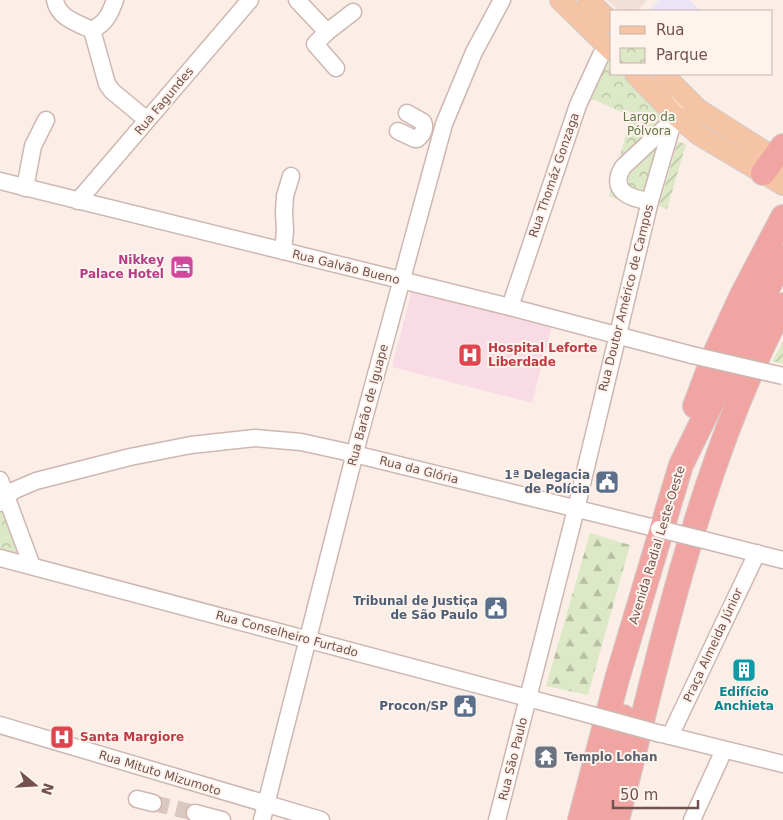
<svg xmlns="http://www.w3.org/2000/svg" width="783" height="820" viewBox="0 0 783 820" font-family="'DejaVu Sans',sans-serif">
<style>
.residential{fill:#f2dfd6}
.education{fill:#ebe4f7}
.medical{fill:#f8dbe5}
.forest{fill:url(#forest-firs)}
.park{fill:url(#park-crowns)}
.garden{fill:url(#garden-furrows)}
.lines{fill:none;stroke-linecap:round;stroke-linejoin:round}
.minor-tunnel{stroke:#d9c7c0;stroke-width:16;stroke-dasharray:16 8;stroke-linecap:butt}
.minor-casing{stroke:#ceb7b1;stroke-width:19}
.major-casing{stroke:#d5cbca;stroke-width:22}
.highway-casing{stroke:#d5cbca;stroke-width:26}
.minor{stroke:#fff;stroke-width:16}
.major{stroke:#f4c4a4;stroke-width:20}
.highway{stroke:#f0a5a3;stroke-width:24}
.minor-bridge-casing{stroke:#ceb7b1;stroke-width:19;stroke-linecap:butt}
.minor-bridge{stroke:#fff;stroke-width:16}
.labels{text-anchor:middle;stroke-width:4;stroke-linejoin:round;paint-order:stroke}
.street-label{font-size:12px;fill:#73524d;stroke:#fef3ed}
.park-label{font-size:12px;fill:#607846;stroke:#fef3ed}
.hotel-label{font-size:12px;font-weight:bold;fill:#b23c85;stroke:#fef3ed;text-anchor:end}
.health-label{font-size:12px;font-weight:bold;fill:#be3a42;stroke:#fef3ed;text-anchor:start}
.service-label{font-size:12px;font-weight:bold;fill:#4e5e75;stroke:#fef3ed;text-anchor:end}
.culture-label{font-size:12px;font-weight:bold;fill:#0d838f;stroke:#fef3ed}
.worship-label{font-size:12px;font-weight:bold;fill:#5b616d;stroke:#fef3ed;text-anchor:start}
</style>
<defs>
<pattern id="forest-firs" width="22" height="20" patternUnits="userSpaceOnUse" patternTransform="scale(1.25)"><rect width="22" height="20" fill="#dce8c6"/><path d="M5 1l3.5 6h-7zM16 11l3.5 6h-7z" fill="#b7bfa3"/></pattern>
<pattern id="park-crowns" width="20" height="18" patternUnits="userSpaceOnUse" patternTransform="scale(1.25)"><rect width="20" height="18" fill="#dce8c6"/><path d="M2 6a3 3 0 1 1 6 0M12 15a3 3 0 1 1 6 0" fill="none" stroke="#b7bfa3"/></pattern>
<pattern id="garden-furrows" width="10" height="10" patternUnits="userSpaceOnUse" patternTransform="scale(1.25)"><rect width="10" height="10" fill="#dce8c6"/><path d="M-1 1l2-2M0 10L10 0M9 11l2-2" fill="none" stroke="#b7bfa3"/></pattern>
</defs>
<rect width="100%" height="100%" fill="#fbeee7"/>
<!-- residential -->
<polygon class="residential" points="607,0 647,0 637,11 619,11"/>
<!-- education -->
<polygon class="education" points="659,0 689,0 701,11 645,11 647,9 649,10"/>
<!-- medical -->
<polygon class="medical" points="412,290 552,326 532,403 392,367"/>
<!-- forest -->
<polygon class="forest" points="590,533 630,545 588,695 546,686"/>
<!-- park -->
<g class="park">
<polygon points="608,56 612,59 612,74 628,74 671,116 649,200 632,203 609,196 629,123 629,112 627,110 626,114 595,100 589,100"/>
<polygon points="6,503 28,561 0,553 0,510"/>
</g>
<!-- garden -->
<g class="garden">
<polygon points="679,142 686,144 667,209 659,206 677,144"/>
<polygon points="783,342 783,364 772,361"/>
</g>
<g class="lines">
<!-- minor-tunnel -->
<polyline class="minor-tunnel" points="153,803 195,813"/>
<!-- minor casing -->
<g class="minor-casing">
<g id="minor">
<path d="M55,0C58,18 77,23 92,30L107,84L112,91L147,120"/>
<polyline points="297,0 327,32 315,44 336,68"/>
<path d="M92,30C106,23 110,14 115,0"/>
<polyline points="327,32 353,12"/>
<path d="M398,131L415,139H417C422,135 426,129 423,122L407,113"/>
<polyline points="0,181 510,307 692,355"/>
<polyline points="25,188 33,146 46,120"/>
<polyline points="78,201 250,0"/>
<path d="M650,201C631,199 608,191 623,167L668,125L673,123"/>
<polyline points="283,251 285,231 284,212 285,196 291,176"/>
<polyline points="510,307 578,105 601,55 609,48"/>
<polyline points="0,480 32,566"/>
<polyline points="0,503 6,496 15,490 36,481 130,457 191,445 255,438 301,442 342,451 659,529"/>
<polyline points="704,540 783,560"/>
<polyline points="0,558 573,710"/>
<polyline points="0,725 321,820"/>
<polyline points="662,734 783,764"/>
<polyline points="670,736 757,553"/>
<polyline points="137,799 153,803"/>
<polyline points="195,813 222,820"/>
<polyline points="262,820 358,441 444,124 474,52 502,0"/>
<polyline points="497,820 576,509 650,201 675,115 676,104"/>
<polyline points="692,820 724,750"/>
</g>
</g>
<!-- major casing -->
<g class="major-casing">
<g id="major">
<polyline points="560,0 612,51"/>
<polyline points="588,0 612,23"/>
<polyline points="635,74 675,115 699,135 783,185"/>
<polyline points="663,74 698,109 783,163"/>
</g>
</g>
<!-- highway casing -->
<g class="highway-casing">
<g id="highway">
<polyline points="763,173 783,146"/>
<polyline points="695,406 713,358 742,295 783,217"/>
<polyline points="580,820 617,679 681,465 783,257"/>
<polyline points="599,820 623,717"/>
<path d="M617,820C662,646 699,465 783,305"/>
</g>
</g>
<!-- minor -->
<use href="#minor" class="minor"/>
<!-- major -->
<use href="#major" class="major"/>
<!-- highway -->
<use href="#highway" class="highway"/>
<!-- minor-bridge casing -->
<g class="minor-bridge-casing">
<g id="minor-bridge">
<polyline points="692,355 783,376"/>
<polyline points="659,529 704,540"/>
<polyline points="573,710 661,734"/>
</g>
</g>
<!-- minor-bridge -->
<use href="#minor-bridge" class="minor-bridge"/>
</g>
<!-- icons -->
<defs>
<g id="hotel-square" transform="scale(1.25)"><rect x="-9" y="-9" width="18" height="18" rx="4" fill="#d1479c" stroke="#fef3ed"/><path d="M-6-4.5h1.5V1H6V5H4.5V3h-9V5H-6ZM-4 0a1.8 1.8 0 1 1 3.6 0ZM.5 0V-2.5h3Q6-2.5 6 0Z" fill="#fff"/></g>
<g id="hospital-square" transform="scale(1.25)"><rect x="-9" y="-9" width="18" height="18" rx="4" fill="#e0444e" stroke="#fef3ed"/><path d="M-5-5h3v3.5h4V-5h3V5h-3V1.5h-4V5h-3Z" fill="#fff"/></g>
<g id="civic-square" transform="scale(1.25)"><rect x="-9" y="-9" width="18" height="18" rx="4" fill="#5c6f8a" stroke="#fef3ed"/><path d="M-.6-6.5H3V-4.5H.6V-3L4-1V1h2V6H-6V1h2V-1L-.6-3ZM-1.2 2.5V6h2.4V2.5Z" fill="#fff"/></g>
<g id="building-square" transform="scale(1.25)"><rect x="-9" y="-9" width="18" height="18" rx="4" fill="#0f9aa8" stroke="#fef3ed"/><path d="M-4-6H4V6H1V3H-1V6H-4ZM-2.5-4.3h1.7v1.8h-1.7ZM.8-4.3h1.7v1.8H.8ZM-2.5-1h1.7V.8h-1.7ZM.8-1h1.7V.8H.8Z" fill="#fff"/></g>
<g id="temple-square" transform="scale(1.25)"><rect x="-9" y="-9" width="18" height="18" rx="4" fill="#6b7280" stroke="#fef3ed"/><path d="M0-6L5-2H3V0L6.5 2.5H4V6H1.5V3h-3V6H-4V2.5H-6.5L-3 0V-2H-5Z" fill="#fff"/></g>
</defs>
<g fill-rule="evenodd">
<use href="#hotel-square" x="182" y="267"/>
<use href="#hospital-square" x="470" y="355"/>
<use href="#civic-square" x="607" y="482"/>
<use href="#civic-square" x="496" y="608"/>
<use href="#building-square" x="744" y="670"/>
<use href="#civic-square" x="465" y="706"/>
<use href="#hospital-square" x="62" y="737"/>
<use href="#temple-square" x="546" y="757"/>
</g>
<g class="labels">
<!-- street labels -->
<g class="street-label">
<text transform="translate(164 101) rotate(-50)" y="4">Rua Fagundes</text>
<text transform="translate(554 175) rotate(-71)" y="4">Rua Thomáz Gonzaga</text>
<text transform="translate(346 267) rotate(14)" y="4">Rua Galvão Bueno</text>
<text transform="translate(626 298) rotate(-76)" y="4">Rua Doutor Américo de Campos</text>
<text transform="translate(368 405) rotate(-75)" y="4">Rua Barão de Iguape</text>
<text transform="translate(419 470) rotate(14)" y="4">Rua da Glória</text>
<text transform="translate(657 545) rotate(-73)" y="4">Avenida Radial Leste-Oeste</text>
<text transform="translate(287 634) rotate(15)" y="4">Rua Conselheiro Furtado</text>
<text transform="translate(713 645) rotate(-65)" y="4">Praça Almeida Júnior</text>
<text transform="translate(513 759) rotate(-76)" y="4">Rua São Paulo</text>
<text transform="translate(160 773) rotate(17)" y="4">Rua Mituto Mizumoto</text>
</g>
<!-- park labels -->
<g class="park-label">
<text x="649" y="121">Largo da<tspan x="649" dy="14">Pólvora</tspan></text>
</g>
<!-- hotel labels -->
<g class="hotel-label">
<text x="164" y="264">Nikkey<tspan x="164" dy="14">Palace Hotel</tspan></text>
</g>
<!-- health labels -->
<g class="health-label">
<text x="488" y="352">Hospital Leforte<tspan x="488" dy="14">Liberdade</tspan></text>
<text x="80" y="741">Santa Margiore</text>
</g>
<!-- service labels -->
<g class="service-label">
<text x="590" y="479">1ª Delegacia<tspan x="590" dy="14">de Polícia</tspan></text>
<text x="478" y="605">Tribunal de Justiça<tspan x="478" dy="14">de São Paulo</tspan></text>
<text x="448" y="710">Procon/SP</text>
</g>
<!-- culture labels -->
<g class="culture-label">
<text x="744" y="696">Edifício<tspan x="744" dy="14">Anchieta</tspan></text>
</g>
<!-- worship labels -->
<g class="worship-label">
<text x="564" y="761">Templo Lohan</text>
</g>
</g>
<!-- legend -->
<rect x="610" y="10" width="162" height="65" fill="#fef3ed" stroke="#c6b3ad"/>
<rect x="620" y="26" width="25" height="8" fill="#f4c4a4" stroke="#c6b3ad"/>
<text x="656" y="35" font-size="15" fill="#73524d">Rua</text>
<rect x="620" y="48" width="25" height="15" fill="url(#park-crowns)" stroke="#c6b3ad"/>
<text x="656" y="60" font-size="15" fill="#73524d">Parque</text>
<!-- north arrow -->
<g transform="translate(35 785) rotate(108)" stroke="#fef3ed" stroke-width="4" paint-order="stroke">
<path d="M0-4L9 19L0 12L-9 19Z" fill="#73524d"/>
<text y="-8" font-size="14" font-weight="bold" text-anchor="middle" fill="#73524d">N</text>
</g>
<!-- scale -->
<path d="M613 800v8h85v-8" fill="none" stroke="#73524d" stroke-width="2.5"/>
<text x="620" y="800" font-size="15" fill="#73524d" stroke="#fef3ed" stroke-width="4" paint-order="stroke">50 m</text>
</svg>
